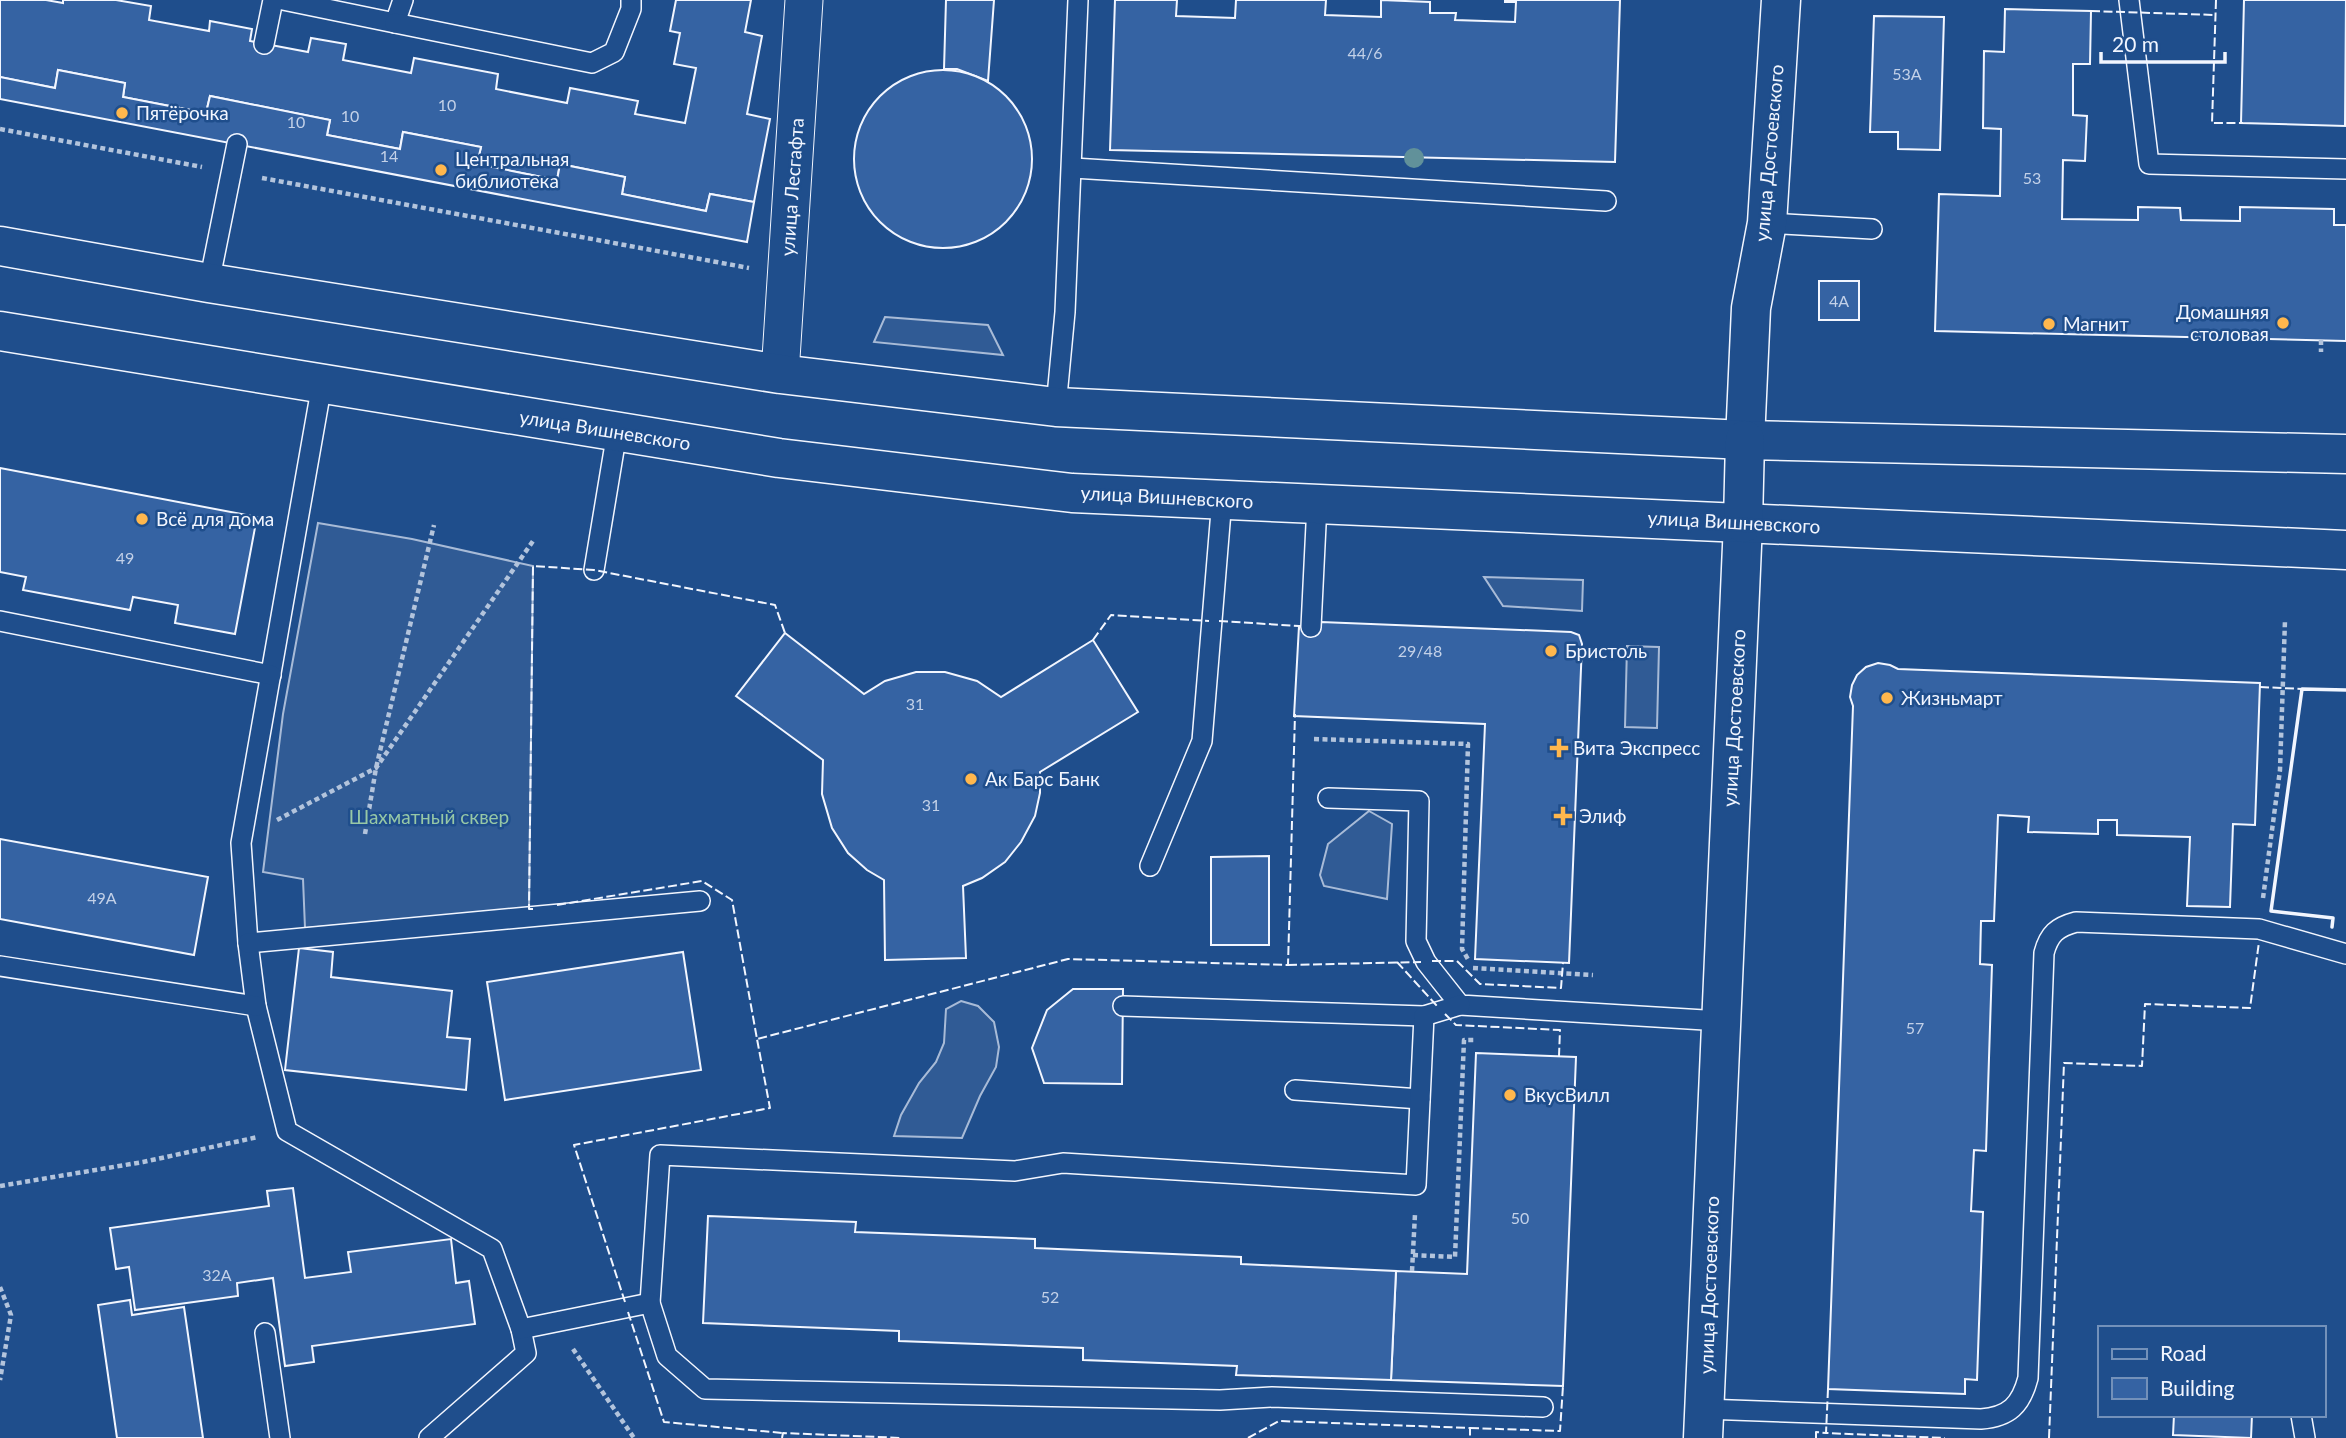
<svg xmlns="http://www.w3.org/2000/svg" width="2346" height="1438" viewBox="0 0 2346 1438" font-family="Lato,sans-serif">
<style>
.built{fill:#305b95;stroke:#a8bbd7;stroke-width:2}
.building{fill:#3563a3;stroke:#f2f6ff;stroke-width:2}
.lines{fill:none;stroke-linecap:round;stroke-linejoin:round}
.lane-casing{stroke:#f2f6ff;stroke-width:22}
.street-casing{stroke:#f2f6ff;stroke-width:39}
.secondary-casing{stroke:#f2f6ff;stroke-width:41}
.primary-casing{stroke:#f2f6ff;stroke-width:41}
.path{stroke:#b3c4dc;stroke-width:4.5;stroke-dasharray:5 3.5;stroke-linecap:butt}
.lane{stroke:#1f4e8c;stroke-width:19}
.street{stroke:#1f4e8c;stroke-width:37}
.secondary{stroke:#1f4e8c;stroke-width:38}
.primary{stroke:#1f4e8c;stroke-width:38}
.fence{stroke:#f2f6ff;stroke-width:2;stroke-dasharray:9 3.5;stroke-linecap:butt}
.wall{stroke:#f2f6ff;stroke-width:3.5}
.tree{fill:#61919a}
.poi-dot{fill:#ffb74d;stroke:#1f4e8c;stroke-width:2.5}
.labels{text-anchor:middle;stroke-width:5;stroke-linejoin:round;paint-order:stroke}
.number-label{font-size:16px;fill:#c3d1e8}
.poi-label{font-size:19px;fill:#f2f6ff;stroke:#1f4e8c;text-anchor:start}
.street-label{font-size:19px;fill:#f2f6ff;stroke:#1f4e8c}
.park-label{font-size:19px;fill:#97c8a6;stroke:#1f4e8c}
</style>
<rect width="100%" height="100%" fill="#1f4e8c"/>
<!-- built -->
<g class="built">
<polygon points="885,317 988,325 1003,355 874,342"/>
<polygon points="318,523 412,539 533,566 529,909 305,928 303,879 263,872 283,714"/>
<polygon points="1484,577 1583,580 1582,611 1503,606"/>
<polygon points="1627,646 1659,647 1657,728 1625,727"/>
<polygon points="1369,811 1392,824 1387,899 1324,886 1320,875 1328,844"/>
<polygon points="961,1001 978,1006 994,1022 999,1047 996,1067 980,1096 962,1138 894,1136 901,1115 919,1083 936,1062 944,1043 946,1009"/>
</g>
<!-- building -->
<g class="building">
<polygon points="0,0 46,0 63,3 63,0 116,0 151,6 149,20 209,31 210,21 252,29 250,41 308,52 311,38 346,44 343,60 411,73 414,58 498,74 496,89 567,103 570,88 638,101 635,114 685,123 696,68 674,64 680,33 670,31 676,0 751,0 745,32 762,36 747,114 770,119 754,202 710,194 706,211 622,194 625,177 560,164 557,180 477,164 481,147 403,132 400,149 327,135 330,120 210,96 206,113 123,97 125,83 58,70 55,88 0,77"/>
<polygon points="946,0 994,0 988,81 957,69 944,69"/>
<polygon points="1115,0 1177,0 1176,16 1235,18 1236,0 1326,0 1325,15 1381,17 1381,0 1430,2 1430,13 1456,13 1455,20 1515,22 1516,2 1505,2 1505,0 1620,0 1615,162 1110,150"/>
<polygon points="2244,0 2346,0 2345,126 2241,123"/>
<polygon points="2005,9 2091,11 2090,64 2073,64 2073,115 2087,116 2085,161 2063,160 2062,219 2138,220 2138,207 2180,208 2181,220 2240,221 2240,207 2334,209 2334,225 2346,225 2346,341 1935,331 1939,194 2000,196 2001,129 1983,128 1984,51 2004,52"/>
<polygon points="1874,16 1944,17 1940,150 1898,149 1898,132 1870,132"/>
<circle cx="943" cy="159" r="89"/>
<polygon points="58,70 125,83 123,97 206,113 210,96 330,120 327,135 400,149 403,132 481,147 477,164 557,180 560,164 625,177 622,194 706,211 710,194 754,202 747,242 0,99 0,77 55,88"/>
<rect x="1819" y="281" width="40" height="39"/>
<polygon points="0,468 257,517 235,634 175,623 178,605 133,597 130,610 23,590 26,577 0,572"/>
<polygon points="1321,622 1571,632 1579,635 1582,644 1569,963 1475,959 1485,724 1294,716 1299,626 1321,627"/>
<polygon points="785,633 864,694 885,681 916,672 945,672 977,681 1001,697 1093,640 1138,712 1040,772 1040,793 1035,816 1021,842 1005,862 982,878 963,886 966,958 885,960 884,880 867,870 848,853 832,828 822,794 823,760 736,696"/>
<polygon points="1878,663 1890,665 1898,669 2260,683 2255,825 2233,824 2230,907 2187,906 2190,837 2117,835 2117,820 2098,820 2098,834 2028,832 2029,817 1998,815 1994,921 1981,921 1980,964 1992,965 1986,1151 1974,1150 1971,1211 1983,1212 1977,1380 1965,1379 1965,1394 1828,1389 1853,706 1850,697 1852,685 1857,675 1866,667"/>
<polygon points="0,839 208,877 194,955 0,919"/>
<polygon points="1269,856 1269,945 1211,945 1211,857"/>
<polygon points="299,948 333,952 331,977 452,991 447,1037 470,1039 466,1090 285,1070"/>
<polygon points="683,952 701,1070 505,1100 487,982"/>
<polygon points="1073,989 1123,989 1122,1084 1044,1083 1032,1048 1047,1010"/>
<polygon points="1476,1053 1576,1057 1563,1386 1391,1380 1396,1271 1467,1274"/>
<polygon points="293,1188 305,1278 351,1272 348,1252 451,1239 456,1283 469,1281 475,1324 312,1346 314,1362 285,1366 273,1278 237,1283 238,1296 135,1310 129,1267 116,1269 110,1228 269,1206 267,1191"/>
<polygon points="708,1216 856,1222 855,1232 1035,1239 1035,1248 1241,1257 1241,1264 1396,1271 1391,1380 1236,1375 1237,1366 1083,1360 1083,1348 899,1341 899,1331 703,1323"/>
<polygon points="130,1300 132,1315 184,1307 203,1438 117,1438 98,1305"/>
<polygon points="2174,1415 2252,1415 2251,1438 2173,1435"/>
</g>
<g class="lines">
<!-- lane casing -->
<g class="lane-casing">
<g id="lane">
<polyline points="283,0 395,23 403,0"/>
<polyline points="2129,0 2149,164 2346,169"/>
<polyline points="395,23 592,63 614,52 631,9 631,0"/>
<polyline points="264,44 273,0"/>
<polyline points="1073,168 1606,201"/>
<polyline points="1767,223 1872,229"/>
<polyline points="209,283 237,144"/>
<polyline points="322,384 241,843 248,943 256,1006 287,1131 492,1249 521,1329 526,1353 429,1438"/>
<polyline points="1056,407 1065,312 1078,0"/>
<polyline points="594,570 617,432"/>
<polyline points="0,621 271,675"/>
<polyline points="1311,627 1317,504"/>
<polyline points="1328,798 1419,801 1416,941 1426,962 1460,1005 1721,1021"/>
<polyline points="1150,866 1202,741 1222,499"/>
<polyline points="248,943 700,901"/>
<polyline points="0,966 256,1006"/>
<polyline points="1123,1006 1424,1016"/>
<polyline points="1295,1090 1420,1099"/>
<polyline points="650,1303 660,1155 1015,1171 1063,1163 1416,1185 1424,1016 1460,1005"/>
<polyline points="521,1329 650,1303 667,1356 705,1389 1220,1400 1272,1397 1543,1407"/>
<polyline points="265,1333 280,1438"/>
<path d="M1704,1409L1981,1419C2009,1417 2021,1405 2028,1378L2044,953C2049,934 2057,927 2076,922L2259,929L2346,954"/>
<polyline points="2301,1415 2305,1438"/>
</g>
</g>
<!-- street casing -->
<g class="street-casing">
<polyline id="street" points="780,374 804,0"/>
</g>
<!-- secondary casing -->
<g class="secondary-casing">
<g id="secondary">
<polyline points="1745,440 1751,308 1767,223 1781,0"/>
<polyline points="1703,1438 1743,523"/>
</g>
</g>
<!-- primary casing -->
<g class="primary-casing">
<g id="primary">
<polyline points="0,246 209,283 780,374 1056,407 1745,440 2346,454"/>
<polyline points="0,331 779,458 1072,493 2346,550"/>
<polyline points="1743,523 1745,440"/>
</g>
</g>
<!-- path -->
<g class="path">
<polyline points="0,129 202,167"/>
<polyline points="262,178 749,268"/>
<polyline points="2321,340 2321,352"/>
<polyline points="1314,739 1468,744 1462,949 1469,961"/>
<polyline points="277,820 376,768 533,541"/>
<polyline points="365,834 376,768 434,525"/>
<polyline points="2263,898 2280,770 2285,620"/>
<polyline points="1473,968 1593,975"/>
<polyline points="0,1186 143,1162 258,1137"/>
<polyline points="1413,1255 1455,1257 1464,1040 1475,1040"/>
<polyline points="1412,1271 1415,1214"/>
<polyline points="0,1287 11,1315 0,1380"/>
<polyline points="573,1349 634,1438"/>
</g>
<!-- lane -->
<use href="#lane" class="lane"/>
<!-- street -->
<use href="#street" class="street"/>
<!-- secondary -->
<use href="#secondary" class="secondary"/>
<!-- primary -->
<use href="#primary" class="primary"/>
<!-- fence -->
<g class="fence">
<polyline points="2216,0 2212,123 2243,123"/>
<polyline points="2091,11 2216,15"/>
<polyline points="1219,621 1299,626 1299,630"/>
<polyline points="1093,640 1111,615 1209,621"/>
<polyline points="2260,687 2302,689"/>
<polyline points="557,905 702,881 732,900 757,1039 1068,959 1288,965 1295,714"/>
<polyline points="533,909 529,909 533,566 594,570 775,605 785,633"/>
<polyline points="1432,961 1457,961 1480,984 1561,988 1563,963"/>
<polyline points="1397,962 1437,1006"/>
<polyline points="1288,965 1421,962"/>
<polyline points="1445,1014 1456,1025 1560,1030 1559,1056"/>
<polyline points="625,1302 574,1145 770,1108 757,1039"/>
<polyline points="628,1312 664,1422 783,1433"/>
<polyline points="1828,1389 1826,1433 1945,1438"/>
<polyline points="1470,1428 1560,1431 1563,1386"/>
<polyline points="782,1438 783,1433 902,1438"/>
<polyline points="1248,1438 1279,1421 1470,1428 1470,1438"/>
<polyline points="1816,1438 1816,1432 1826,1433"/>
<polyline points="2049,1438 2064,1063 2142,1066 2145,1004 2250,1008 2259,942"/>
</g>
<!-- wall -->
<polyline class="wall" points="2332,927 2333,918 2271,911 2302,689 2346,690"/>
</g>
<!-- trees -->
<circle class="tree" cx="1414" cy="158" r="10"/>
<!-- markers -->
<g class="poi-dot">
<circle cx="122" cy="113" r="7"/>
<circle cx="441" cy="170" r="7"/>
<circle cx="2283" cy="323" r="7"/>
<circle cx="2049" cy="324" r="7"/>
<circle cx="142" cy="519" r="7"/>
<circle cx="1551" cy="651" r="7"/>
<circle cx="1887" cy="698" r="7"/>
<path d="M1555.5 737.5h7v7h7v7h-7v7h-7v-7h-7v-7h7z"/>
<circle cx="971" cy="779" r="7"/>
<path d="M1559.5 805.5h7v7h7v7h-7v7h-7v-7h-7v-7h7z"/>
<circle cx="1510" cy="1095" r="7"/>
</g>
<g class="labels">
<!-- number labels -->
<g class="number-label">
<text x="1365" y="59">44/6</text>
<text x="1907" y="80">53А</text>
<text x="447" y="111">10</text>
<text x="350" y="122">10</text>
<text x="296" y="128">10</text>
<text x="389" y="162">14</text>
<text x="2032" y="184">53</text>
<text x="1839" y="307">4А</text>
<text x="125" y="564">49</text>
<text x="1420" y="657">29/48</text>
<text x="915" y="710">31</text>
<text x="931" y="811">31</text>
<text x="102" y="904">49А</text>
<text x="1915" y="1034">57</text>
<text x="1520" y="1224">50</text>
<text x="217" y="1281">32А</text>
<text x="1050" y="1303">52</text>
</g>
<!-- poi labels -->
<g class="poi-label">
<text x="136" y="120">Пятёрочка</text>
<text x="455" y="166">Центральная<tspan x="455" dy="22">библиотека</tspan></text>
<text x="2269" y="319" text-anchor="end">Домашняя<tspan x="2269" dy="22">столовая</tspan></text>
<text x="2063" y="331">Магнит</text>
<text x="156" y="526">Всё для дома</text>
<text x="1565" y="658">Бристоль</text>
<text x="1901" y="705">Жизньмарт</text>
<text x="1573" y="755">Вита Экспресс</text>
<text x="985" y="786">Ак Барс Банк</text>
<text x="1579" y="823">Элиф</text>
<text x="1524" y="1102">ВкусВилл</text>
</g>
<!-- street labels -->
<g class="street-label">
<text transform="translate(1769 153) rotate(-85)" y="7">улица Достоевского</text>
<text transform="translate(792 187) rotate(-86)" y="7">улица Лесгафта</text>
<text transform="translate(605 430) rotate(9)" y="7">улица Вишневского</text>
<text transform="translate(1167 497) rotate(3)" y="7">улица Вишневского</text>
<text transform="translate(1734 522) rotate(3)" y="7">улица Вишневского</text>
<text transform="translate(1734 718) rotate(-87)" y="7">улица Достоевского</text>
<text transform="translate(1709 1285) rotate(-88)" y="7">улица Достоевского</text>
</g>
<!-- park labels -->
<g class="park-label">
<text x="429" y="824">Шахматный сквер</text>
</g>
</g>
<!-- legend -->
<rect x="2098" y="1326" width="228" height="91" fill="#1f4e8c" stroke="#7391ba" stroke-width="2"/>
<rect x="2112" y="1349" width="35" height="10" fill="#1f4e8c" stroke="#7391ba" stroke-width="2"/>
<text x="2160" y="1361" font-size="21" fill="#f2f6ff">Road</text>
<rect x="2112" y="1378" width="35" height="21" fill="#3563a3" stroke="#7391ba" stroke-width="2"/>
<text x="2160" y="1396" font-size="21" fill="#f2f6ff">Building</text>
<!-- scale -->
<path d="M2101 52v10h124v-10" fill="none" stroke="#f2f6ff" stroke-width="3.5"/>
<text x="2112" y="52" font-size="21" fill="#f2f6ff" stroke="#1f4e8c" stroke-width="5" paint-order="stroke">20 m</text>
</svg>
